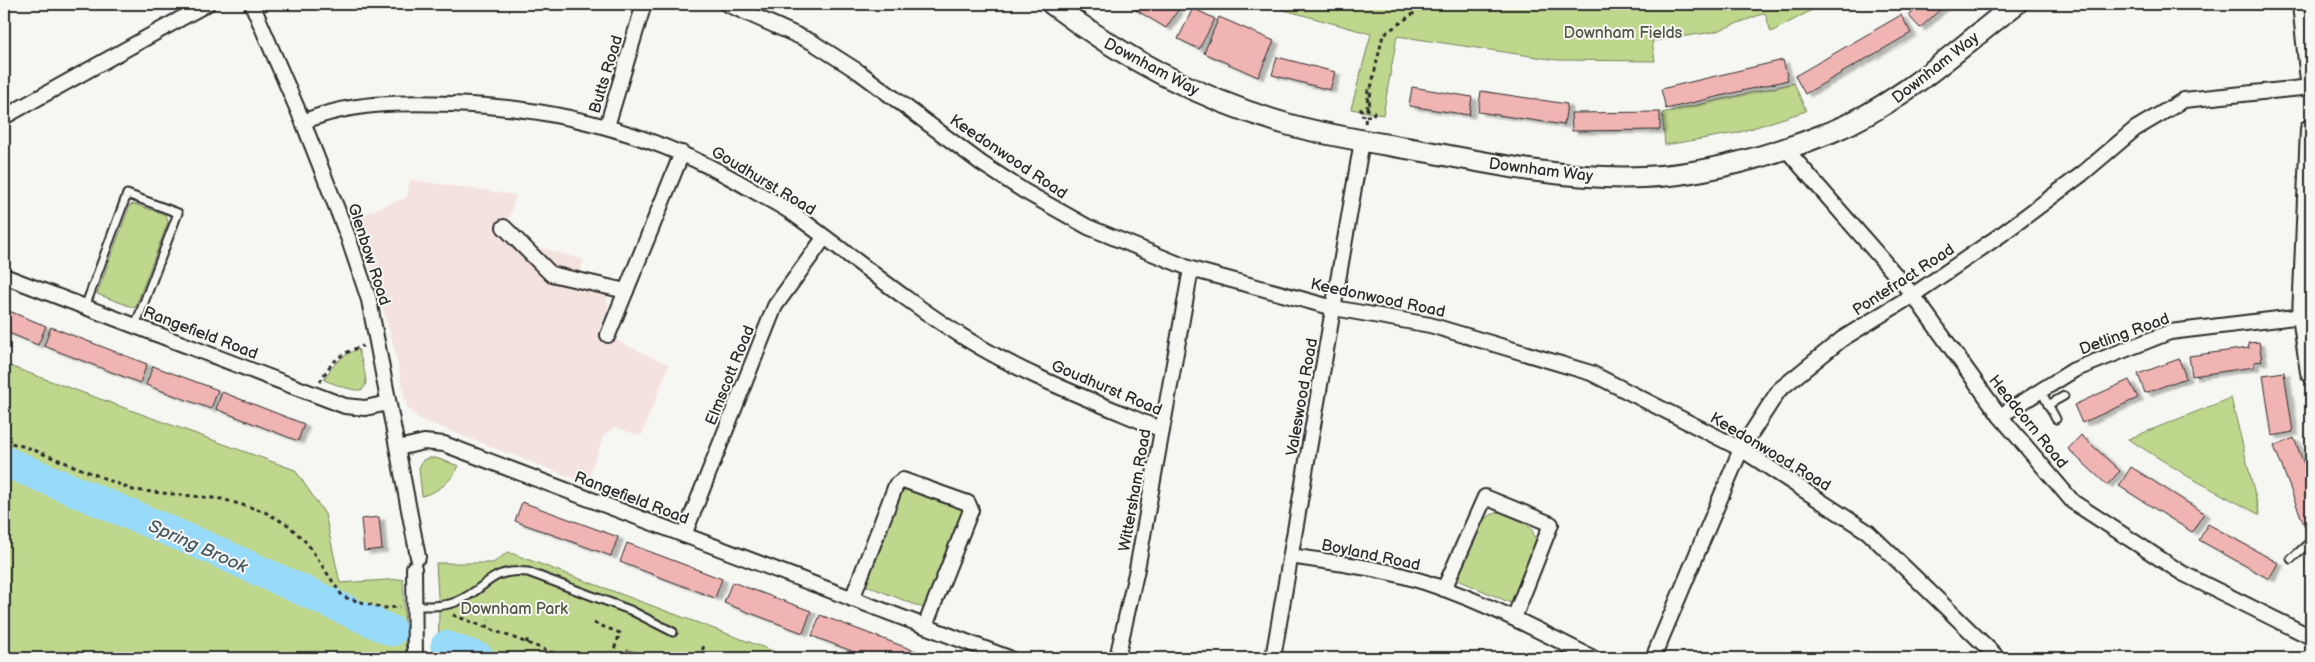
<svg xmlns="http://www.w3.org/2000/svg" width="2315" height="662" viewBox="0 0 2315 662" font-family="'Balsamiq Sans',sans-serif">
<style>
.built{fill:#f4e2df}
.green{fill:#bfd78d;stroke:#75815c}
.lines{fill:none;stroke-linecap:round;stroke-linejoin:round}
.river{stroke:#98dafa;stroke-width:31}
.building{fill:#f0b4b2;stroke:#2b2b2b;filter:url(#shadow)}
.lane-casing{stroke:#2b2b2b;stroke-width:11}
.street-casing{stroke:#2b2b2b;stroke-width:18}
.secondary-casing{stroke:#2b2b2b;stroke-width:24}
.path{stroke:#2b2b2b;stroke-width:3;stroke-dasharray:4 4;stroke-linecap:butt}
.lane{stroke:#f6f6f2;stroke-width:7}
.street{stroke:#f6f6f2;stroke-width:14}
.secondary{stroke:#f6f6f2;stroke-width:20}
.labels{text-anchor:middle;stroke-width:4;stroke-linejoin:round;paint-order:stroke}
.park-label{font-size:16px;fill:#505644;stroke:#f6f6f2}
.street-label{font-size:16px;fill:#2b2b2b;stroke:#f6f6f2}
.water-label{font-size:18px;font-style:italic;fill:#46575f;stroke:#f6f6f2}
</style>
<defs>
<filter id="shadow"><feDropShadow dx="5.5" dy="3" stdDeviation="1" flood-color="#0004"/></filter>
</defs>
<rect width="100%" height="100%" fill="#f6f6f2"/>
<filter id="ink" filterUnits="userSpaceOnUse"><feTurbulence type="fractalNoise" baseFrequency=".02" numOctaves="2"/><feDisplacementMap in="SourceGraphic" scale="10" xChannelSelector="R" yChannelSelector="G"/><feConvolveMatrix kernelMatrix="1 2 1 2 8 2 1 2 1" color-interpolation-filters="sRGB"/></filter>
<g filter="url(#ink)">
<!-- built -->
<polygon class="built" points="410,180 516,195 508,222 535,249 542,248 584,260 576,281 601,292 606,296 608,307 598,332 669,365 641,436 615,427 604,435 586,483 419,419 407,407 393,343 372,271 353,218 407,197"/>
<!-- green -->
<g class="green">
<polygon points="1263,4 1823,4 1771,32 1765,13 1714,32 1652,41 1655,61 1557,60 1397,36 1383,115 1351,109 1371,34"/>
<polygon points="1794,83 1806,111 1737,133 1665,145 1662,113"/>
<polygon points="134,204 166,215 168,222 135,308 97,294 130,205"/>
<path d="M358,349C373,396 369,397 324,380C332,365 342,355 358,349Z"/>
<polygon points="4,364 295,470 325,514 340,583 403,579 406,658 4,658"/>
<polygon points="2231,398 2260,515 2189,477 2128,439"/>
<path d="M429,458H436L459,466C450,482 440,491 422,496L419,468L423,460Z"/>
<polygon points="902,488 964,509 926,609 865,585"/>
<path d="M1497,512C1517,514 1536,524 1536,546L1511,603L1456,579L1480,524L1485,518Z"/>
<polygon points="508,552 792,658 438,658 439,612 436,563 493,563"/>
</g>
<g class="lines">
<!-- river -->
<g class="river">
<polyline points="4,461 207,547 392,631"/>
<polyline points="446,646 479,658"/>
</g>
</g>
<!-- building -->
<g class="building">
<polygon points="1126,4 1168,4 1178,10 1166,28"/>
<polygon points="1919,4 1946,4 1920,28 1908,15"/>
<polygon points="1193,8 1215,19 1199,49 1178,39"/>
<polygon points="1901,15 1911,33 1805,94 1795,76"/>
<polygon points="1219,17 1274,41 1258,77 1204,53"/>
<polygon points="1277,57 1335,72 1330,90 1272,75"/>
<polygon points="1783,60 1788,80 1666,109 1661,89"/>
<polygon points="1412,87 1472,97 1469,115 1409,106"/>
<polygon points="1481,91 1567,104 1564,125 1478,112"/>
<polygon points="1660,112 1660,130 1572,131 1571,113"/>
<polygon points="4,309 46,326 38,345 4,331"/>
<polygon points="51,327 147,364 140,383 44,346"/>
<polygon points="2259,342 2262,361 2254,362 2254,367 2192,376 2189,356 2249,348 2248,343"/>
<polygon points="2179,359 2186,378 2145,393 2138,374"/>
<polygon points="153,366 218,390 211,409 146,385"/>
<polygon points="2284,372 2293,432 2272,436 2263,375"/>
<polygon points="2129,380 2138,398 2082,423 2074,405"/>
<polygon points="222,392 304,424 298,441 216,409"/>
<polygon points="2081,435 2120,471 2107,485 2068,449"/>
<polygon points="2294,438 2311,483 2311,528 2306,530 2274,446"/>
<polygon points="2131,467 2204,513 2192,532 2119,486"/>
<polygon points="522,502 618,537 611,556 515,521"/>
<polygon points="379,517 382,549 364,551 361,519"/>
<polygon points="2208,524 2278,563 2269,579 2199,540"/>
<polygon points="627,543 722,579 715,598 620,562"/>
<polygon points="732,582 811,611 803,633 724,603"/>
<polygon points="820,615 926,655 925,658 870,658 812,636"/>
<polygon points="627,650 632,651 662,658 625,658"/>
</g>
<g class="lines">
<!-- lane casing -->
<g class="lane-casing">
<g id="lane">
<polyline points="85,307 127,194 178,213 135,326"/>
<polyline points="2041,391 2056,419"/>
<polyline points="2048,405 2064,396"/>
<polyline points="2291,559 2311,541"/>
<path d="M414,606C428,606 445,607 458,601C488,588 489,568 528,572L630,610L673,632"/>
</g>
</g>
<!-- street casing -->
<g class="street-casing">
<g id="street">
<polyline points="252,4 303,122 348,237 369,300 418,557"/>
<polyline points="727,4 812,42 859,72 981,163 1024,191 1088,227 1191,269 1334,308 1430,325 1591,373 1741,449 1868,532 1998,658"/>
<polyline points="4,117 207,4"/>
<path d="M303,122C349,102 403,102 452,104C560,107 662,136 754,191C768,199 783,206 795,215C852,256 905,301 965,338C1026,376 1096,402 1162,430"/>
<polyline points="607,126 644,4"/>
<polyline points="1785,148 1913,295 2000,416 2073,502 2182,573 2311,637"/>
<polyline points="504,227 551,274 626,291"/>
<polyline points="4,276 345,406 365,408 388,403"/>
<polyline points="608,335 682,153"/>
<polyline points="2000,416 2074,370 2170,332 2303,316"/>
<polyline points="398,448 424,442 444,444 1009,658"/>
<polyline points="684,535 775,306 824,238"/>
<path d="M1291,556C1328,562 1367,566 1404,576C1470,594 1532,627 1593,658"/>
<polyline points="414,568 415,658"/>
<polyline points="1444,589 1485,497 1551,524 1514,618"/>
<polyline points="852,599 896,485 903,480 968,503 971,510 925,626"/>
<polyline points="1117,658 1137,569 1191,269"/>
<polyline points="1273,658 1362,141"/>
<polyline points="1653,658 1741,449 1779,390 1842,339 1913,295 2002,234 2082,174 2135,129 2184,100 2311,87"/>
</g>
</g>
<!-- secondary casing -->
<g class="secondary-casing">
<g id="secondary">
<path d="M1052,4C1123,58 1204,101 1290,125C1337,138 1386,144 1434,153C1502,166 1573,180 1643,177C1704,175 1774,155 1831,132C1902,103 1956,50 2016,4"/>
<polyline points="2303,4 2311,81"/>
<polyline points="2311,129 2303,316 2311,372"/>
</g>
</g>
<!-- path -->
<g class="path">
<polyline points="1366,116 1373,116 1374,112 1367,109 1369,107 1371,88"/>
<polyline points="1365,123 1366,116 1361,115 1361,109 1367,109 1368,89 1371,88 1383,35 1427,4"/>
<path d="M320,382C330,362 342,352 363,346"/>
<polyline points="4,441 29,448 133,490 222,499 263,511 288,525 307,543 343,597 383,608 400,607"/>
<polyline points="453,615 567,658"/>
<polyline points="594,623 620,633 611,658"/>
<polyline points="486,628 489,620"/>
<polyline points="526,643 529,636"/>
<polyline points="701,658 704,644"/>
</g>
<!-- lane -->
<use href="#lane" class="lane"/>
<!-- street -->
<use href="#street" class="street"/>
<!-- secondary -->
<use href="#secondary" class="secondary"/>
</g>
</g>
<g class="labels">
<!-- park labels -->
<g class="park-label">
<text x="1623" y="38">Downham Fields</text>
<text x="514" y="614">Downham Park</text>
</g>
<!-- street labels -->
<g class="street-label">
<text transform="translate(1152 66) rotate(28)" y="6">Downham Way</text>
<text transform="translate(1935 67) rotate(-38)" y="6">Downham Way</text>
<text transform="translate(605 74) rotate(-73)" y="6">Butts Road</text>
<text transform="translate(1009 156) rotate(34)" y="6">Keedonwood Road</text>
<text transform="translate(1541 169) rotate(7)" y="6">Downham Way</text>
<text transform="translate(764 180) rotate(31)" y="6">Goudhurst Road</text>
<text transform="translate(370 254) rotate(72)" y="6">Glenbow Road</text>
<text transform="translate(1903 279) rotate(-33)" y="6">Pontefract Road</text>
<text transform="translate(1378 297) rotate(12)" y="6">Keedonwood Road</text>
<text transform="translate(201 332) rotate(21)" y="6">Rangefield Road</text>
<text transform="translate(2124 333) rotate(-20)" y="6">Detling Road</text>
<text transform="translate(729 375) rotate(-68)" y="6">Elmscott Road</text>
<text transform="translate(1107 387) rotate(23)" y="6">Goudhurst Road</text>
<text transform="translate(1301 397) rotate(-80)" y="6">Valeswood Road</text>
<text transform="translate(2029 421) rotate(51)" y="6">Headcorn Road</text>
<text transform="translate(1771 451) rotate(31)" y="6">Keedonwood Road</text>
<text transform="translate(1134 490) rotate(-80)" y="6">Wittersham Road</text>
<text transform="translate(632 497) rotate(21)" y="6">Rangefield Road</text>
<text transform="translate(1371 554) rotate(12)" y="6">Boyland Road</text>
</g>
<!-- water labels -->
<g class="water-label">
<text transform="translate(198 546) rotate(24)" y="6">Spring Brook</text>
</g>
</g>
<!-- margin -->
<rect width="2315" height="662" fill="none" stroke="#f6f6f2" stroke-width="20"/>
<rect x="10" y="10" width="2295" height="642" fill="none" stroke="#2b2b2b" stroke-width="2" filter="url(#ink)"/>
</svg>
